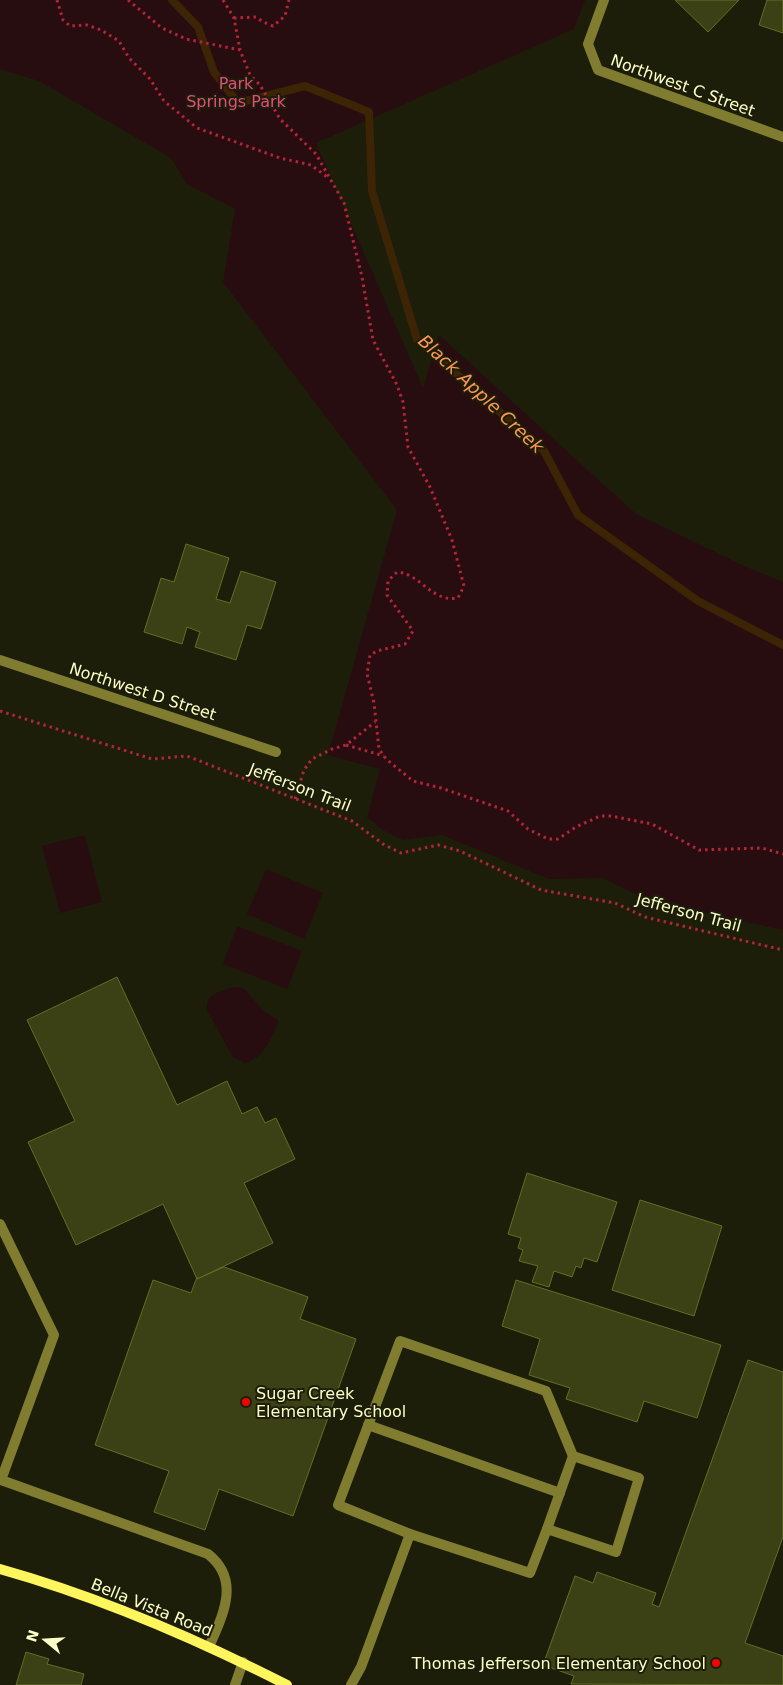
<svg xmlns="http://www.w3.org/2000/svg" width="783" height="1685" viewBox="0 0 783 1685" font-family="'DejaVu Sans',sans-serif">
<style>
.green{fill:#280d10}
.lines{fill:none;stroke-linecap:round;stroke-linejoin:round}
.stream{stroke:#3c2405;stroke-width:8}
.building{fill:#3b4015;stroke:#656e25}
.path{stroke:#b62438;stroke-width:3;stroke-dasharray:2.5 4;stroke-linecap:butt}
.lane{stroke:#807d31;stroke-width:10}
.street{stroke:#807d31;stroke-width:10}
.secondary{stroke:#fff65e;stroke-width:10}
.poi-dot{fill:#f20500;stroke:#1c1e0a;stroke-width:2}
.labels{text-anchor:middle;stroke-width:4;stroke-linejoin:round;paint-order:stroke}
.park-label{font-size:16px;fill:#e74b7e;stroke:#1c1e0a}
.street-label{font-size:16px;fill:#fdffc7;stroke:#1c1e0a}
.poi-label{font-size:16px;fill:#fdffc7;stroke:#1c1e0a;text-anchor:start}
.water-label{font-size:18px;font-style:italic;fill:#ff9655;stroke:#1c1e0a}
</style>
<rect width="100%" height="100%" fill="#1c1e0a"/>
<!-- green -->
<g class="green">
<polygon points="0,0 585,0 574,29 316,143 423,388 439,335 636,514 744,566 783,582 783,930 650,901 603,878 549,879 442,835 403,840 383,830 367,817 380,769 328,755 397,510 223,282 235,209 187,184 171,158 39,81 0,69"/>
<polygon points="85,835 102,902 60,913 42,846"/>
<polygon points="266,869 323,893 304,939 247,914"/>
<polygon points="237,926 302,951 287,989 223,964"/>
<path d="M233,987L243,988L265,1012L278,1020V1023C270,1040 264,1058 245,1063L233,1057L207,1010C205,993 220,992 233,987Z"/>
</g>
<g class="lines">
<!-- stream -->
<polyline class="stream" points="172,0 198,27 214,72 238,103 305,86 369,112 372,191 417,339 544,451 578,515 698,601 783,645"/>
</g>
<!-- building -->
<g class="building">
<polygon points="675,0 739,0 708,32"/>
<polygon points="767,0 783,0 783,33 759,25"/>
<polygon points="186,544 229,558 216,599 230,603 241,571 276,582 261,629 247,625 236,660 195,647 200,632 187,627 182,644 144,632 161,578 174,582"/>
<polygon points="117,977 177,1105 227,1081 242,1114 257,1107 265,1123 276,1118 295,1159 244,1183 273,1243 197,1279 163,1204 76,1245 28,1142 75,1121 27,1020"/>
<polygon points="527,1173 617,1202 597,1262 584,1258 581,1268 576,1266 572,1277 554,1271 549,1287 532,1282 538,1266 519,1261 523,1250 518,1248 521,1238 508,1234"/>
<polygon points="640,1200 722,1226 694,1316 612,1290"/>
<polygon points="224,1267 308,1297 300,1319 356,1339 293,1516 219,1489 205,1530 154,1512 169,1471 95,1445 153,1280 191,1293 197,1277 197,1279"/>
<polygon points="516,1280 721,1345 697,1418 644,1401 637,1422 566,1399 570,1388 529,1375 540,1339 502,1326"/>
<polygon points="748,1360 783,1372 783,1537 745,1643 783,1656 783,1685 571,1684 574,1676 543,1665 575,1576 593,1583 597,1572 656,1593 652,1604 659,1607"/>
<polygon points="26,1652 49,1659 47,1664 84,1674 81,1685 16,1685"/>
</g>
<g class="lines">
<!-- path -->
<g class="path">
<polyline points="57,0 63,20 70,26 87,25 101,30 119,41 129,58 150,79 164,101 197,128 280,158 311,165 327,177"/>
<path d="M128,0L162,28L186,39L240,50L250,75L260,85L280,119L316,154L344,203L362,277L373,340L397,385L403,402L408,447L430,487L452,540L464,586L458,598C432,603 421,574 397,572L388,581L387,595L413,631L405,644L377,651L370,655L367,674L374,703L379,749L386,759L413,781L441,788L508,811L528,829L548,839H558L576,827L600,816H611L652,824L699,850L762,848L783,854"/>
<polyline points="223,0 234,18 240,50"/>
<polyline points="234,18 256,17 263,22 273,26 285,16 289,0"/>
<polyline points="0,711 152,759 187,756 352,821 383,844 401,853 438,845 460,851 541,890 615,903 645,917 783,950"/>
<polyline points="346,745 384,756"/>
<polyline points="295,799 304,770 312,759 332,749 346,745 375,722"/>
</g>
<!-- lane -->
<g class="lane">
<path d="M0,1224L54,1335L1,1480L208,1554C241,1580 223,1615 209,1647"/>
<polygon points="400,1341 546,1391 573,1456 639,1478 616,1552 547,1529 530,1573 410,1534 338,1505"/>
<polyline points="368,1425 560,1493"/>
<polyline points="547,1529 573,1456"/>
<polyline points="351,1685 361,1667 410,1534"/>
</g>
<!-- street -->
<g class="street">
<polyline points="604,0 588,44 598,70 783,137"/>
<polyline points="0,660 276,752"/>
<polyline points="235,1685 243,1662"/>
</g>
<!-- secondary -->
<path class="secondary" d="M0,1569C100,1597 195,1638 287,1685"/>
</g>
<!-- markers -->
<g class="poi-dot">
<circle cx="246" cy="1402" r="5"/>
<circle cx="716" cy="1663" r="5"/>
</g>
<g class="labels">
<!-- park labels -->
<g class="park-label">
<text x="236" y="89">Park<tspan x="236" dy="18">Springs Park</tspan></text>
</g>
<!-- street labels -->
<g class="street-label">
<text transform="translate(683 85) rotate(20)" y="6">Northwest C Street</text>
<text transform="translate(143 691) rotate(18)" y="6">Northwest D Street</text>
<text transform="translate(300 787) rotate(21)" y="6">Jefferson Trail</text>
<text transform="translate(689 912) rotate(15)" y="6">Jefferson Trail</text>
<text transform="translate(152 1607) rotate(22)" y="6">Bella Vista Road</text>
</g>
<!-- poi labels -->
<g class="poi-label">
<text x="256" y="1399">Sugar Creek<tspan x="256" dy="18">Elementary School</tspan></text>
<text x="706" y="1669" text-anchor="end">Thomas Jefferson Elementary School</text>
</g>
<!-- water labels -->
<g class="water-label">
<text transform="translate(481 394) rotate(43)" y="6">Black Apple Creek</text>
</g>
</g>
<!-- north arrow -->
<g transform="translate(45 1640) rotate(288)" stroke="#1c1e0a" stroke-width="4" paint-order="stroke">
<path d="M0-4L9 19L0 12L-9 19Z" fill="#fdffc7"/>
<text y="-8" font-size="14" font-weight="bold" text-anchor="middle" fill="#fdffc7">N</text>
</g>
</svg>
